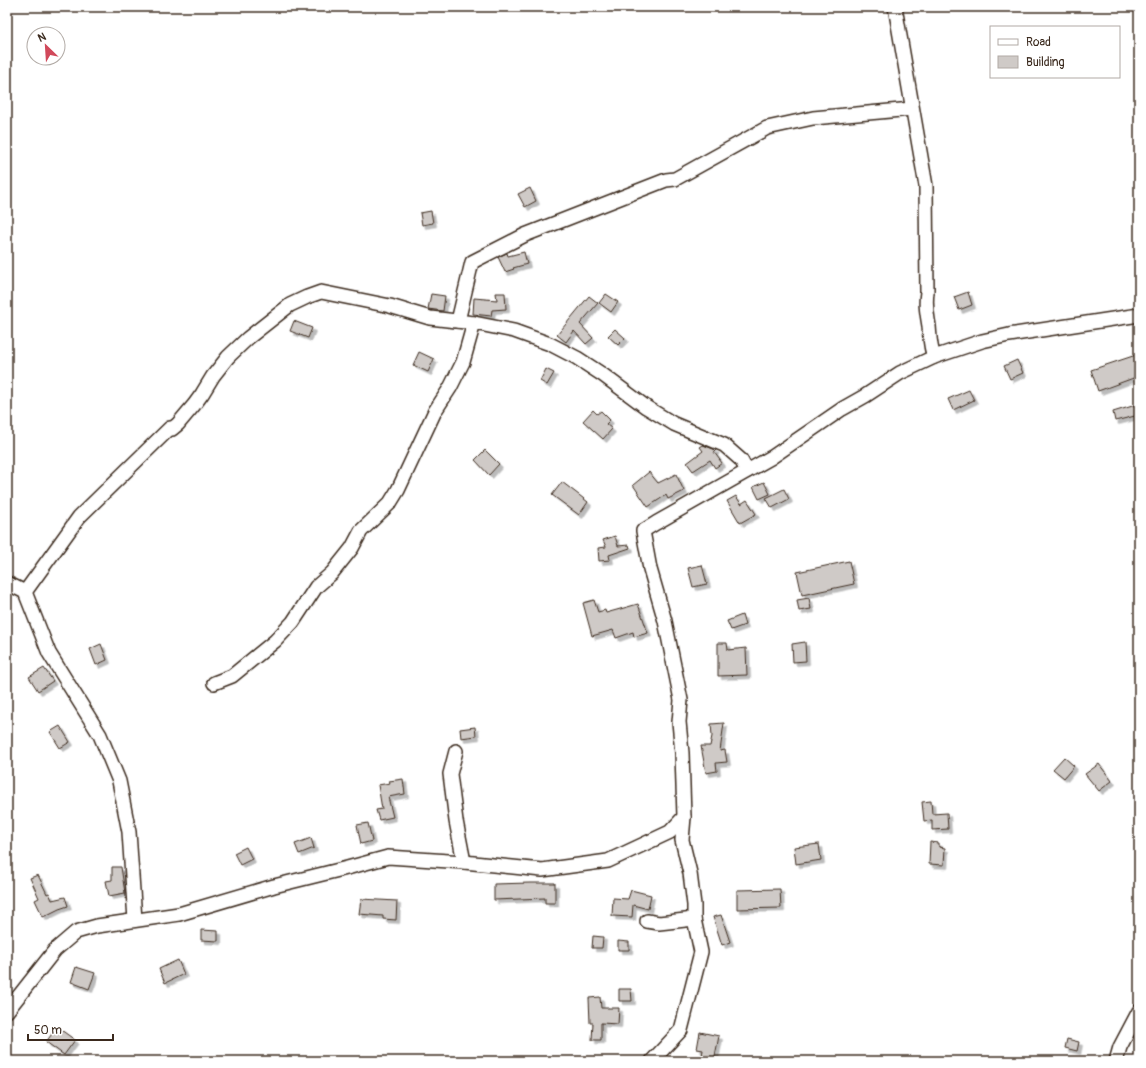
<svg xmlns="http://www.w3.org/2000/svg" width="1146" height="1068" viewBox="0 0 1146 1068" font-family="Pangolin,sans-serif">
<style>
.building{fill:#cfcac7;stroke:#3b2a1e;filter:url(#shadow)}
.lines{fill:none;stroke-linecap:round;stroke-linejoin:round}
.minor-casing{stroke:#3b2a1e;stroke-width:16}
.minor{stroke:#fff;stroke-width:13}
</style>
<defs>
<filter id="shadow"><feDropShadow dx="3.5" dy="3.5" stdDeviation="0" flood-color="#0004"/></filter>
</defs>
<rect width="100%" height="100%" fill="#fff"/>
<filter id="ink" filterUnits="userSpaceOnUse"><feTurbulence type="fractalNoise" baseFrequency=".025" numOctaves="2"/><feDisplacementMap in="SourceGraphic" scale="8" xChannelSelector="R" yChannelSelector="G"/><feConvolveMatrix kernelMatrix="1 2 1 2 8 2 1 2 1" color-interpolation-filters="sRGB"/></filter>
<g filter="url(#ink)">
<!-- building -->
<g class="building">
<polygon points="530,188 536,201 525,207 518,194"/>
<polygon points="431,211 433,223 422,225 420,213"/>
<polygon points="524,252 527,264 513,268 514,269 505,272 498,257 507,253 508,256"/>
<polygon points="968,292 972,305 959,310 954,297"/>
<polygon points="496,293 505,293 506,309 492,310 491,316 473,314 474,298 497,300"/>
<polygon points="431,294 445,296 443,311 428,309"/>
<polygon points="606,294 618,302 611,312 599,303"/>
<polygon points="589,296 598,303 580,324 593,338 586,344 574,331 566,342 557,335"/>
<polygon points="294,321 312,328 308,338 290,331"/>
<polygon points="615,329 625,338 618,345 608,336"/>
<polygon points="419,352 434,359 428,372 413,365"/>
<polygon points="1136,355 1139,365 1139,376 1098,391 1091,370"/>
<polygon points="1017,360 1023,373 1010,379 1004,366"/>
<polygon points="546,369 554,373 547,385 540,381"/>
<polygon points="969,390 974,400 953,410 948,399"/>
<polygon points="1139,404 1139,415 1115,421 1113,412"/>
<polygon points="593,410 597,414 601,411 610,420 606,424 612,429 603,439 583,421"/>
<polygon points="703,445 716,450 714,452 722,463 715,468 710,460 693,471 687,463 703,451 700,447"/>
<polygon points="485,450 499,464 489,475 475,460"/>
<polygon points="649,472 658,483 676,474 684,491 668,499 666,495 648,507 633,485"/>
<polygon points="562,482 588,502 579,515 552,495"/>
<polygon points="764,482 770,494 759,499 753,487"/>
<polygon points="784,489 789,499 772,508 766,498"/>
<polygon points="736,496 741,504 747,500 756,514 740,523 727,501"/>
<polygon points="615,536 618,546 629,545 630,548 609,555 610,560 599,561 598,548 606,547 603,540"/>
<polygon points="849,561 854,584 802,595 797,572"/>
<polygon points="702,565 707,584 693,587 688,568"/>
<polygon points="809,598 811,609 799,611 797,600"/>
<polygon points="594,600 598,612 605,610 606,613 638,604 648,633 634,637 633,632 616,638 613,630 592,636 583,603"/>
<polygon points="742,615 745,625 731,630 727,621"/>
<polygon points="805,642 806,661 793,662 792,644"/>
<polygon points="718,643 727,643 728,650 746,648 747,675 718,676"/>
<polygon points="101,644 107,660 96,665 90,649"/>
<polygon points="44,668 53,681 38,691 29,677"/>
<polygon points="724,723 720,751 725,750 727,762 716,763 717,771 706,773 701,746 710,746 712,736 711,724"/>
<polygon points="60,726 70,742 60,748 50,732"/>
<polygon points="475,727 476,736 461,738 460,729"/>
<polygon points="1064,757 1074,766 1064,778 1053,769"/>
<polygon points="1099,764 1112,781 1099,791 1085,774"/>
<polygon points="403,779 405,794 388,797 393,817 379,820 376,810 382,809 378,785 390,783 389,781"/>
<polygon points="931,801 932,814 947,813 948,829 932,830 932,820 924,821 922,802"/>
<polygon points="368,823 372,841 361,844 357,825"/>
<polygon points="311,838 314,848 299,854 295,844"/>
<polygon points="930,842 939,843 939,847 945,848 944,865 929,864"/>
<polygon points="819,844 821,860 796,864 794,847"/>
<polygon points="246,847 252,859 240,865 234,853"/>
<polygon points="112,867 121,867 125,893 109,896 106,881 112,880"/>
<polygon points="38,875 47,894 49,893 52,900 65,897 68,906 59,909 43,917 35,900 39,898 30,878"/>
<polygon points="530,883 555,883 555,903 545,903 545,898 494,900 494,884"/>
<polygon points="780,889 781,908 737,909 737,890"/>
<polygon points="631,890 651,895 648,909 633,905 632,917 612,916 613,898 628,899"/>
<polygon points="361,899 397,901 396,920 383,919 383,916 359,914"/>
<polygon points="721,915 730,942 722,945 713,917"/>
<polygon points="201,930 218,931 218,941 201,940"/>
<polygon points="593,936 603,937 602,948 592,948"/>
<polygon points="618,941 629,942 629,950 618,950"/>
<polygon points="178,960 184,974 165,983 159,969"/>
<polygon points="76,967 95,973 89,989 71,982"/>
<polygon points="619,989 631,989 632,1001 619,1001"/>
<polygon points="600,997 601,1008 619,1008 618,1024 601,1023 601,1040 592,1040 593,1023 590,1023 589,998"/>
<polygon points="57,1027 75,1040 64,1055 46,1042"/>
<polygon points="700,1032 719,1036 714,1061 701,1061 703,1050 697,1049"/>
<polygon points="1067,1039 1079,1042 1077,1051 1065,1048"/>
</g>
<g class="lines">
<!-- minor casing -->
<g class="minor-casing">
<g id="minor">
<path d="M895,7L926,186L927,292C925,306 927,313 929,326C930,337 930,347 934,357L982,341L1009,335L1139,315"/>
<polyline points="458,321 472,262 525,235 666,180 675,179 767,128 813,118 912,109"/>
<polyline points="172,429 178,424 194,405 202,394 213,376 228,357 248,338 290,305 307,297 321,292 390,306 430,318 474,323 514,331 550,344 577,358 603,375 646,407 674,424 724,445 741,460 747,471"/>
<polyline points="7,583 25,592 49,653 100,735 119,781 129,832 135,920"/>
<polyline points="25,592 79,517 170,428"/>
<polyline points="214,683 232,676 275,641 293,622 316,587 332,573 352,548 361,531 390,503 398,490 435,411 450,388 463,362 474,323"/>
<polyline points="456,751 450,774 456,821 464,862"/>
<polyline points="647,921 659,923 694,919"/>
<polyline points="7,1011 55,950 76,932 97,926 179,914 274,886 347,868 388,857 464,862 542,870 608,861 670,832 684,817 682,753 679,722 681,700 665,621 650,569 643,531 656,523 772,457 842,409 865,396 900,373 934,357"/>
<polyline points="652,1061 681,1030 701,952 694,919 694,905 690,873 682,840 684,817"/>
<polyline points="1116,1061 1120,1047 1139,1011"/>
</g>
</g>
<!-- minor -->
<use href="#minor" class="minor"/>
</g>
</g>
<!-- margin -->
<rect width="1146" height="1068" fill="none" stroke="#fff" stroke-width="24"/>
<rect x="12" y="12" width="1122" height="1044" fill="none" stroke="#3b2a1e" stroke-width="1.5" filter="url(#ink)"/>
<!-- legend -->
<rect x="990" y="26" width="130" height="52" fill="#ffffff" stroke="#b1aaa5"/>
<rect x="998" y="39" width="20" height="6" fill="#ffffff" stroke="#b1aaa5"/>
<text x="1026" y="46" font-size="12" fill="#3b2a1e">Road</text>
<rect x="998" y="56" width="20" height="12" fill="#cfcac7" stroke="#b1aaa5"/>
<text x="1026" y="66" font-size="12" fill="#3b2a1e">Building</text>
<!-- north arrow -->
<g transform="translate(46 46) rotate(335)"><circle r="19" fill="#ffffff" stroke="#b1aaa5"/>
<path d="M0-3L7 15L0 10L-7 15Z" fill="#d1495b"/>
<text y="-6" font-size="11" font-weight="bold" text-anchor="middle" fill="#3b2a1e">N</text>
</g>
<!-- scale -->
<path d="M28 1034v6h85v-6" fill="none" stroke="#3b2a1e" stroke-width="2"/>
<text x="34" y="1034" font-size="12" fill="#3b2a1e" stroke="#ffffff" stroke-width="3" paint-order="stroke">50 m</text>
</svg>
